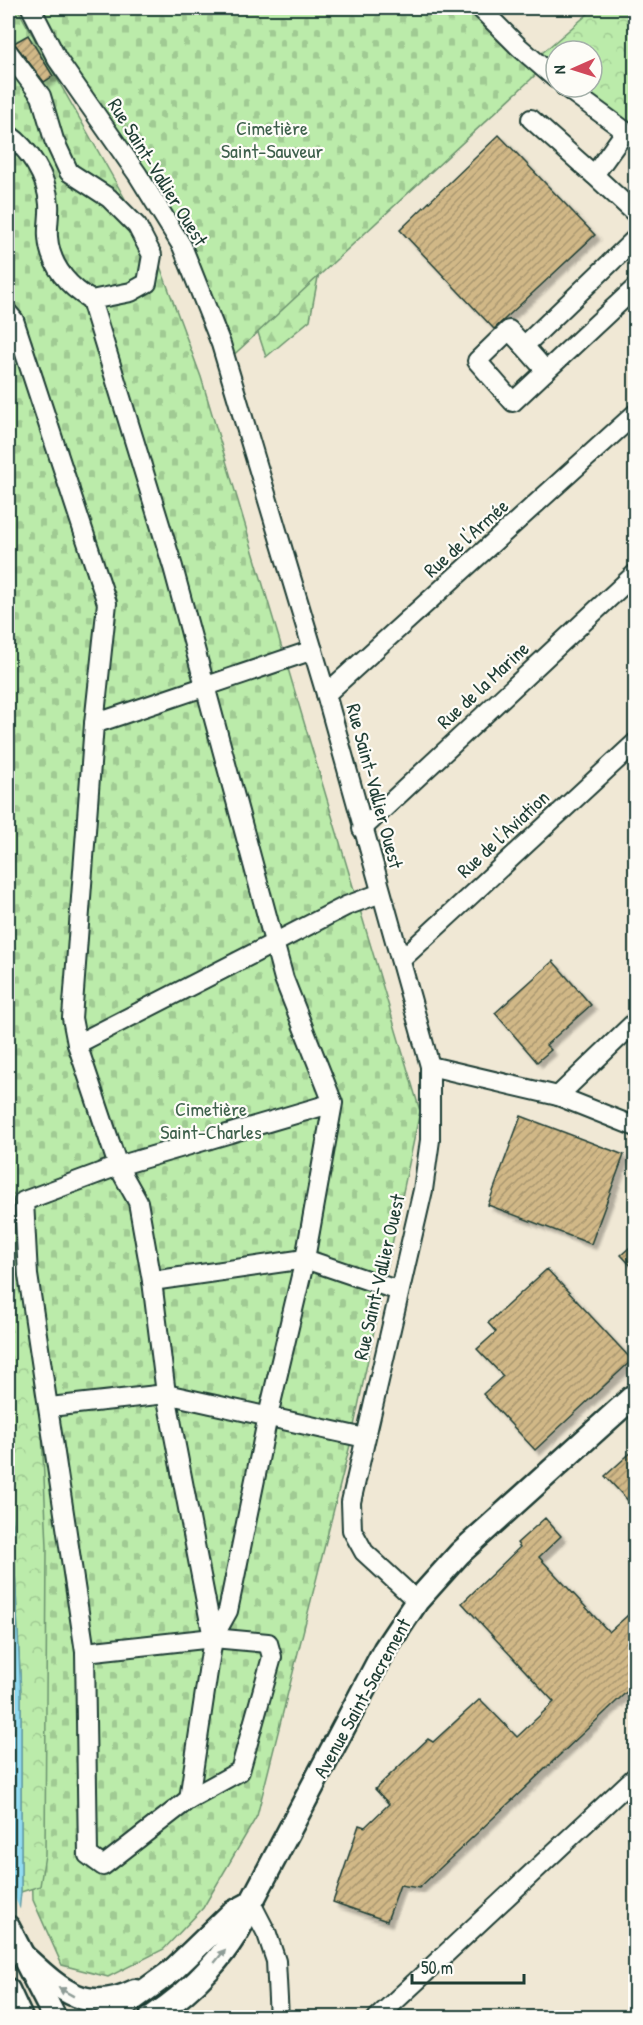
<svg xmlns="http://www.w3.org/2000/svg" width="643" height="2025" viewBox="0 0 643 2025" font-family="'Patrick Hand',sans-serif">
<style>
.forest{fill:url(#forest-firs);stroke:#6d946f;stroke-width:1.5}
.cemetery{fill:url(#cemetery-stones);stroke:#6d946f;stroke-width:1.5}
.park{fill:url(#park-crowns);stroke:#6d946f;stroke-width:1.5}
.water{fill:#91dcf2;stroke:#639ca6;stroke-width:1.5}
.pier{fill:#f0e8d5}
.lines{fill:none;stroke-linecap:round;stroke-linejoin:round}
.shore{stroke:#4d7d80;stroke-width:1.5}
.building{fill:url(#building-hatch);stroke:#1f3d34;stroke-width:1.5;filter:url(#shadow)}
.minor-casing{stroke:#1f3d34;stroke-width:22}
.major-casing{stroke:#1f3d34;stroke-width:27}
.minor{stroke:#fdfcf7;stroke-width:18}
.major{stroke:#fdfcf7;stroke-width:22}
.oneway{fill:#8e9c96}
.labels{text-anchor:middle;stroke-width:4.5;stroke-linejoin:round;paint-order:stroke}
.park-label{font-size:20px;fill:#3e604c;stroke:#fdfcf7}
.street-label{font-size:20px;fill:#1f3d34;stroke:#fdfcf7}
</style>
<defs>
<pattern id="forest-firs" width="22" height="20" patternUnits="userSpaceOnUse" patternTransform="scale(1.5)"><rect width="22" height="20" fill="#bbebaa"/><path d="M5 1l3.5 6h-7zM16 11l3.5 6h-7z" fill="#a0ca93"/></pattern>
<pattern id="cemetery-stones" width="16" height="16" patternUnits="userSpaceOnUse" patternTransform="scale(1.5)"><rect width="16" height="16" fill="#bbebaa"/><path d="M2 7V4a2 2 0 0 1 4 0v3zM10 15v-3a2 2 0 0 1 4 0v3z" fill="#a0ca93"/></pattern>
<pattern id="park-crowns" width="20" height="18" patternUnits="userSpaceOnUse" patternTransform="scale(1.5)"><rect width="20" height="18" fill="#bbebaa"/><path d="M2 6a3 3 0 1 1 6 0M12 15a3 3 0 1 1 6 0" fill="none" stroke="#a0ca93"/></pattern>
<pattern id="building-hatch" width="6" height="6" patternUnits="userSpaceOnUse" patternTransform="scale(1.5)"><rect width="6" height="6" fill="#d1b887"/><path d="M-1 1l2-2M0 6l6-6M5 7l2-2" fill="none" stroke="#a9976f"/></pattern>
<filter id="shadow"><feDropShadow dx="5" dy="5" stdDeviation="1.5" flood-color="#0004"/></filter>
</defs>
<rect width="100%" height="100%" fill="#f0e8d5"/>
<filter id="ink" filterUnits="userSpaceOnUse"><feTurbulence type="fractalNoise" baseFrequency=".0167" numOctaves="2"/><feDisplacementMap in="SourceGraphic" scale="12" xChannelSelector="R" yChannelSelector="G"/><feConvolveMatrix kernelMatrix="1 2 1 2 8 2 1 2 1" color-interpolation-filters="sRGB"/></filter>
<g filter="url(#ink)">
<!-- forest -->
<polygon class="forest" points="319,272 310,320 266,357 248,302"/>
<!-- cemetery -->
<g class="cemetery">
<polygon points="8,8 17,8 154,250 201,377 420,1111 350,1445 257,1816 203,1908 164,1949 108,1977 62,1965 33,1900 28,1673 8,1369"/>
<polygon points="31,8 481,8 543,68 226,362 202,295"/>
</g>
<!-- park -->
<g class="park">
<polygon points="595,8 635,8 635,128 576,87 592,87 592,51 556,51 556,67 542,53"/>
<polygon points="8,1187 15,1196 24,1304 41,1408 47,1547 45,1855 40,1886 21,1892 21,1695 8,1427"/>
</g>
<!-- water -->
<polygon class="water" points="8,1427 21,1695 21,1892 16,1942 8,1954"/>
<!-- pier -->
<polygon class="pier" points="8,1883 22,1914 19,1940 8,1956"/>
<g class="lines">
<!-- shore -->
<g class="shore">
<polyline points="8,1508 15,1695 15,1892 13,1916"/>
<polyline points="8,1687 8,1749"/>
</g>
</g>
<!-- building -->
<g class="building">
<polygon points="28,35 53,76 44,82 14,43"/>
<polygon points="499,135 595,235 494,329 400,230"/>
<polygon points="553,961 591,1005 546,1045 551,1050 537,1062 495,1013"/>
<polygon points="521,1116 624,1155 591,1244 488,1205"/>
<polygon points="636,1242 636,1271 621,1255"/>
<polygon points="547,1269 632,1360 535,1450 483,1394 503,1376 477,1349 496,1332 488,1323"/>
<polygon points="636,1448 636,1509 605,1476"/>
<polygon points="545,1518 561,1536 539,1557 609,1632 636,1608 636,1683 419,1888 400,1885 387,1921 333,1902 359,1825 365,1827 389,1804 375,1789 428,1739 433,1742 480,1699 517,1737 554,1702 462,1603 520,1547 517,1543"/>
</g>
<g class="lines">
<!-- minor casing -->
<g class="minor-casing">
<g id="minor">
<polyline points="31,8 57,59 138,175 182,246 221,344 326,694 430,1066 430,1140 423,1190 351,1502 352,1530 364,1552 417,1601"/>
<polyline points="480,8 519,47 556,79"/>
<polyline points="8,52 41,96 54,140 69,172 109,198 137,226 152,255 147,283 131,292 91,300"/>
<polyline points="565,87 636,139"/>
<polyline points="531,119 594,175 625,132"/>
<path d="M8,134C29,149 47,176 49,204C50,215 47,226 48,237C50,266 68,286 91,300L173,567L284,979L333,1103L305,1259L268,1416L228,1611L213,1638L189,1799L103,1866L88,1855L85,1652L28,1275L24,1201L118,1166L333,1103"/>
<polyline points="594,175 636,214"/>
<polyline points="636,238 524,346 546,371 636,287"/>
<polyline points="8,313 14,320 107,603 94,724"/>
<polyline points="524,346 509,330 477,361 513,402 546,371"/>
<polyline points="326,694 636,413"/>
<polyline points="362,829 636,573"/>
<polyline points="402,959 636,742"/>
<polyline points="77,1044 72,1018 94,724 313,650"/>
<polyline points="430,1066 558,1096 636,1127"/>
<polyline points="558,1096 636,1021"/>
<polyline points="152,1281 305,1259 399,1291"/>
<polyline points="50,1407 166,1394 365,1438"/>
<polyline points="213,1638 166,1394 152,1281 138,1202 118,1166 77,1044 346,906 381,893"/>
<polyline points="85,1652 213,1638 268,1643 272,1657 240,1771 189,1799"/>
<polyline points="251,1903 267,1934 276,1961 279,2018"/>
<polyline points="377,2018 636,1776"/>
</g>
</g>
<!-- major casing -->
<g class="major-casing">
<g id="major">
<polyline points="8,1927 55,2018"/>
<path d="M18,1951C55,1984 82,2017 135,1991"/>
<polyline points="8,1990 21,2018"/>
<polyline points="107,2018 172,1971 232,1913 251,1903"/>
<path d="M151,2018C193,1990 233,1951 251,1903L385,1649L417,1601L460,1553L636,1394"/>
</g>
</g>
<!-- minor -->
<use href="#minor" class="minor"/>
<!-- major -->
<use href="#major" class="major"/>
</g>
<!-- one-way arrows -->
<defs><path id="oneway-solid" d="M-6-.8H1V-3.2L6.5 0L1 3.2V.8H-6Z" transform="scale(1.5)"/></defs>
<g class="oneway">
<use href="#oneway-solid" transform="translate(220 1956) rotate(-51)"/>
<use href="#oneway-solid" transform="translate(66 1992) rotate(-151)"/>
</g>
</g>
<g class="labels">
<!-- park labels -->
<g class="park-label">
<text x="272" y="135">Cimetière<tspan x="272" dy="23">Saint-Sauveur</tspan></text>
<text x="211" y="1116">Cimetière<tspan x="211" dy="23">Saint-Charles</tspan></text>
</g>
<!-- street labels -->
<g class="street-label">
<text transform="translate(158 172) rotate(58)" y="7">Rue Saint-Vallier Ouest</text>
<text transform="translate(466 538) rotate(-42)" y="7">Rue de l'Armée</text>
<text transform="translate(483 685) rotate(-43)" y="7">Rue de la Marine</text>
<text transform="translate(375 786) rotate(75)" y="7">Rue Saint-Vallier Ouest</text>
<text transform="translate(503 834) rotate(-43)" y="7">Rue de l'Aviation</text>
<text transform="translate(379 1277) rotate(-77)" y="7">Rue Saint-Vallier Ouest</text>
<text transform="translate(362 1698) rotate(-61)" y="7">Avenue Saint-Sacrement</text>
</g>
</g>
<!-- margin -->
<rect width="643" height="2025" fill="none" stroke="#fdfcf7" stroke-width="30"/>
<rect x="15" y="15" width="613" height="1995" fill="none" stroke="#1f3d34" stroke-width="2" filter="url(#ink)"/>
<!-- north arrow -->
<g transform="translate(574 69) rotate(267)"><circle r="28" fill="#fdfcf7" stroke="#a4b0a9" stroke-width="1.5"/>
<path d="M0-4.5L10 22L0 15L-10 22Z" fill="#d1495b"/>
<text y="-9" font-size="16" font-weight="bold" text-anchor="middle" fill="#1f3d34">N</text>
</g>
<!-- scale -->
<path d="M412 1974v9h112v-9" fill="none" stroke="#1f3d34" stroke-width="3"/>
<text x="421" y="1974" font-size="18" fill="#1f3d34" stroke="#fdfcf7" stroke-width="4.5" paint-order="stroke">50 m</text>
</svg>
